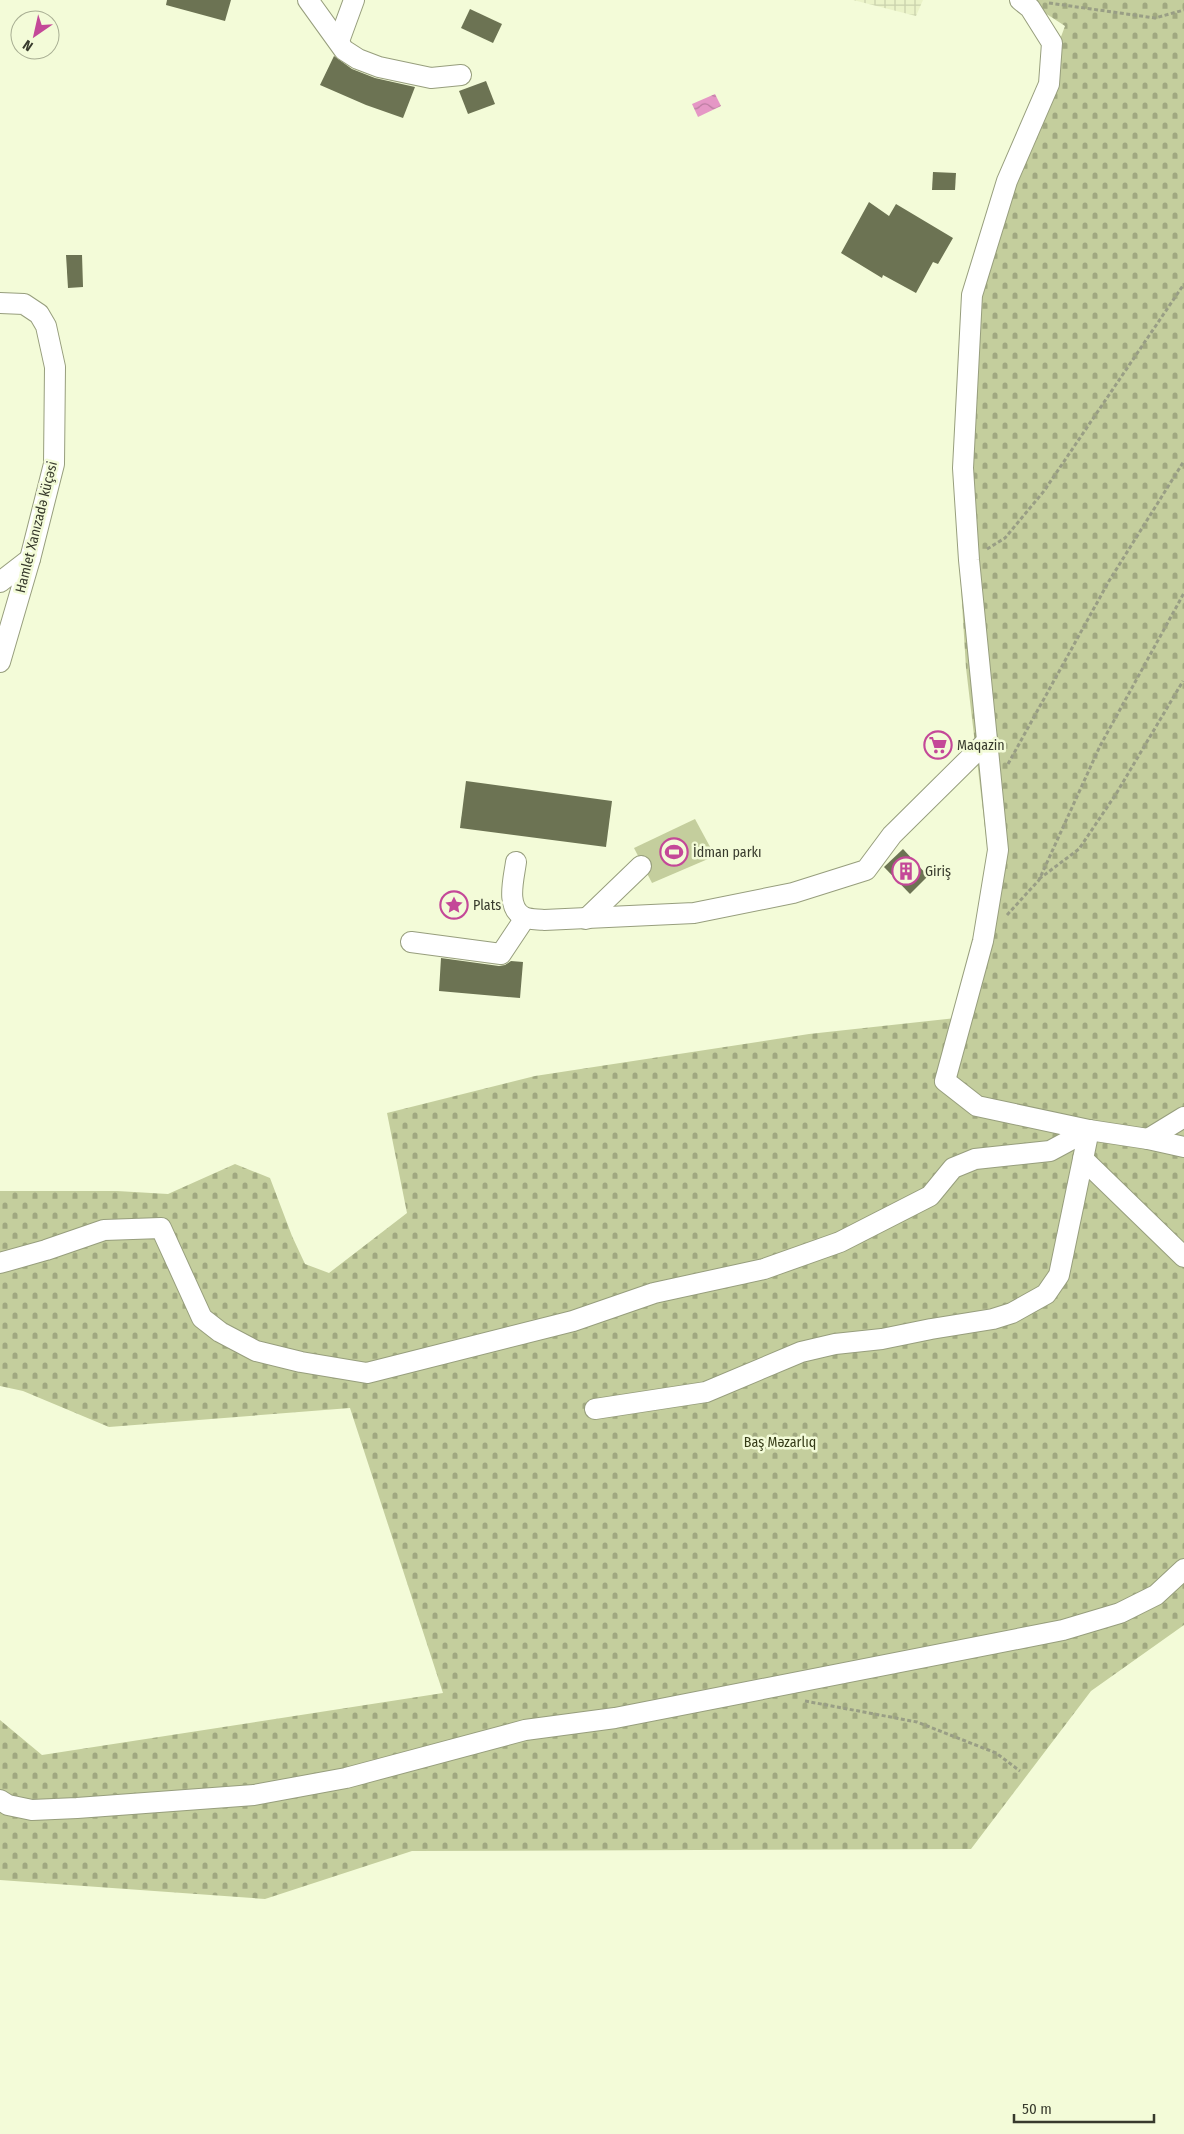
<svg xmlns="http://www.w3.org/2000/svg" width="1184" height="2134" viewBox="0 0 1184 2134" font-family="'Fira Sans Condensed',sans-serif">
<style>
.industrial{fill:url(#industrial-grid)}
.grass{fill:#c4ce9d}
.cemetery{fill:url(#cemetery-stones)}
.water{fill:url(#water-waves)}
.building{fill:#6c7353}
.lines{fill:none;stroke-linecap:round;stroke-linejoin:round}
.minor-casing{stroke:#979e7d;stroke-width:22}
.path{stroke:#999e85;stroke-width:3;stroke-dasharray:4 2.5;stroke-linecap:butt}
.minor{stroke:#fff;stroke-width:20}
.labels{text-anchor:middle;stroke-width:5;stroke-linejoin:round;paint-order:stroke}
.street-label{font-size:14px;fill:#373a2c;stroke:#f3fbd8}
.poi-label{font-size:14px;fill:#373a2c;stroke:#f3fbd8;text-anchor:start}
.park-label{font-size:14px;fill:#353b17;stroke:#f3fbd8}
</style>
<defs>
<pattern id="industrial-grid" width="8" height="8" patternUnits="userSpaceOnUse" patternTransform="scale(1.25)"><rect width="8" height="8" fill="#eaf3c8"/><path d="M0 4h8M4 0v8" fill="none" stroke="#c9d1ac"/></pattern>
<pattern id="cemetery-stones" width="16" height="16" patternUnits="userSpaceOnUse" patternTransform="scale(1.25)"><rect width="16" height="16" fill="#c4ce9d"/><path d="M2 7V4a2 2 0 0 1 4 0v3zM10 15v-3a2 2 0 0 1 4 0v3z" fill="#a0a880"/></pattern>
<pattern id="water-waves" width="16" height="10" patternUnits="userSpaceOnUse" patternTransform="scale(1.25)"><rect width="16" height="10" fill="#e597c5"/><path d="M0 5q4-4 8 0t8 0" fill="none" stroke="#ba7ca0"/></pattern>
</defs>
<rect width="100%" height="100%" fill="#f3fbd8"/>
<!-- industrial -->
<polygon class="industrial" points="853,0 923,0 916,16"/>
<!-- grass -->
<polygon class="grass" points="695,819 715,856 652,883 634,848"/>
<!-- cemetery -->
<polygon class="cemetery" points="1025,0 1184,0 1184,1625 1091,1691 971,1849 412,1851 265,1899 0,1880 0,1720 42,1755 443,1693 350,1408 109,1427 23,1391 0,1386 0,1191 117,1191 168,1194 235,1164 270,1178 292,1236 305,1264 329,1273 407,1213 387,1113 535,1076 809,1034 956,1018 995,912 966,668 954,474 980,255 1065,26"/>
<!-- water -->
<polygon class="water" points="715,94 721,106 698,117 692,104"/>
<!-- building -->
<g class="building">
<polygon points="167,0 231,0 225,21 166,5"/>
<polygon points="470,9 502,24 493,43 461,28"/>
<polygon points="334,56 352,69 375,78 415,87 403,118 366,105 320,85"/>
<polygon points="486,81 495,104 468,114 459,91"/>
<polygon points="933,172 956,173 955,190 932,190"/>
<polygon points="869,202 889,216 896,204 953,238 938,264 933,262 916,293 883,275 882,278 841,253"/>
<polygon points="66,255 82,255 83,287 68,288"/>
<polygon points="466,781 612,801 606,847 460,828"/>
<polygon points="903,849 928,876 910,894 884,867"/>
<polygon points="441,958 499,966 505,965 511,961 523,962 520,998 439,991"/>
</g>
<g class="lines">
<!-- minor casing -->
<g class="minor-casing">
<g id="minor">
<polyline points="308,0 344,50 358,59 379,67 431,78 461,75"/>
<polyline points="1020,0 1030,8 1052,43 1049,84 1007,181 972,295 963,468 969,560 998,850 983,941 945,1081 977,1106 1089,1130 1148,1139 1184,1147"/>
<polyline points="339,41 354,0"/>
<polyline points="0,303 24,304 39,314 46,326 55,367 54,464 30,559 0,662"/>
<polyline points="0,582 30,559"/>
<path d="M516,862C514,878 505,908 524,917C530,920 538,919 544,920L694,913L793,893L866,870L892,835L987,741"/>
<polyline points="586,919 641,866"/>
<polyline points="411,942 501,954 525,918"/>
<polyline points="1148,1139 1184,1117"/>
<polyline points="1083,1159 1184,1257"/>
<polyline points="0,1263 46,1250 104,1230 161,1228 202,1318 220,1332 256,1351 301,1362 367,1373 573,1321 654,1293 764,1269 840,1242 930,1196 953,1168 975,1159 1050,1151 1089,1130"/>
<polyline points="595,1409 706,1392 801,1352 835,1344 882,1339 931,1329 993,1319 1012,1313 1046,1294 1059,1275 1089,1130"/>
<polyline points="0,1800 8,1805 32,1810 77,1808 254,1795 346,1778 525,1730 615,1718 1063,1630 1120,1613 1156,1595 1184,1569"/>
</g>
</g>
<!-- path -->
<g class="path">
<polyline points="1049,3 1155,18 1184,10"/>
<polyline points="987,549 1005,538 1044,491 1184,284"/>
<polyline points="1008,764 1109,581 1184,461"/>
<polyline points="1039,879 1079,849 1116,794 1183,681"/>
<polyline points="1007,915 1039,880 1100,746 1184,593"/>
<polyline points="805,1701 917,1722 996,1753 1020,1771"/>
</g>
<!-- minor -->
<use href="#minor" class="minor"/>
</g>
<!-- icons -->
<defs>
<g id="supermarket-ring" transform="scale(1.4375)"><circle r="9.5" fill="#f3fbd8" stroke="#c44898" stroke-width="1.5"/><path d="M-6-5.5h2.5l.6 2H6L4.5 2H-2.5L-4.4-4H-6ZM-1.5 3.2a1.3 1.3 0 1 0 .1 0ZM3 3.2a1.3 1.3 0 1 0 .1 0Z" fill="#c44898"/></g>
<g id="stadium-ring" transform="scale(1.4375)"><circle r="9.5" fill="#f3fbd8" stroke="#c44898" stroke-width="1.5"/><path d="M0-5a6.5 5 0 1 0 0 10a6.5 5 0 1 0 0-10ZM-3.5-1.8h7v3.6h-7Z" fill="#c44898"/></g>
<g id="building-ring" transform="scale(1.4375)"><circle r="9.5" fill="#f3fbd8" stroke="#c44898" stroke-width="1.5"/><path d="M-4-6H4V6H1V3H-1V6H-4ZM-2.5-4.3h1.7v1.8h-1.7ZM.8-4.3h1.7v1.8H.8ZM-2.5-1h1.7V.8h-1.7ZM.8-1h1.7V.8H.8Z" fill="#c44898"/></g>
<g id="sight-ring" transform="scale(1.4375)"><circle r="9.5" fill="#f3fbd8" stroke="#c44898" stroke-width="1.5"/><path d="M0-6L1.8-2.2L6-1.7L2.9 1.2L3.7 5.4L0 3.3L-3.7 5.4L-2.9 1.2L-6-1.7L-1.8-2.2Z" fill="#c44898"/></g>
</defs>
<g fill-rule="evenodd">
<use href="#supermarket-ring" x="938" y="745"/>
<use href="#stadium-ring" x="674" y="852"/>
<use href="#building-ring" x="906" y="871"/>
<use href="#sight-ring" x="454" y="905"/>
</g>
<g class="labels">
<!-- street labels -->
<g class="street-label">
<text transform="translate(36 527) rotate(-76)" y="5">Hamlet Xanızadə küçəsi</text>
</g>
<!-- poi labels -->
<g class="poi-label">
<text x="957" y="750">Maqazin</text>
<text x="693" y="857">İdman parkı</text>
<text x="925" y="876">Giriş</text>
<text x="473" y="910">Plats</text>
</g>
<!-- park labels -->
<g class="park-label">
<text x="780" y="1447">Baş Məzarlıq</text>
</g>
</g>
<!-- north arrow -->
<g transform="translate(35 35) rotate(214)"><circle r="24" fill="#f3fbd8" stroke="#a8ae93"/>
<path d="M0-4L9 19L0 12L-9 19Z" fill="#c44898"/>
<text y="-8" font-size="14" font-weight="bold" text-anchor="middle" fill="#373a2c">N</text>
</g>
<!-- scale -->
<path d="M1014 2114v8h140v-8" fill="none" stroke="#373a2c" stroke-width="2.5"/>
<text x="1022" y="2114" font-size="15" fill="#373a2c" stroke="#f3fbd8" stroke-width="4" paint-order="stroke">50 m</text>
</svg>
